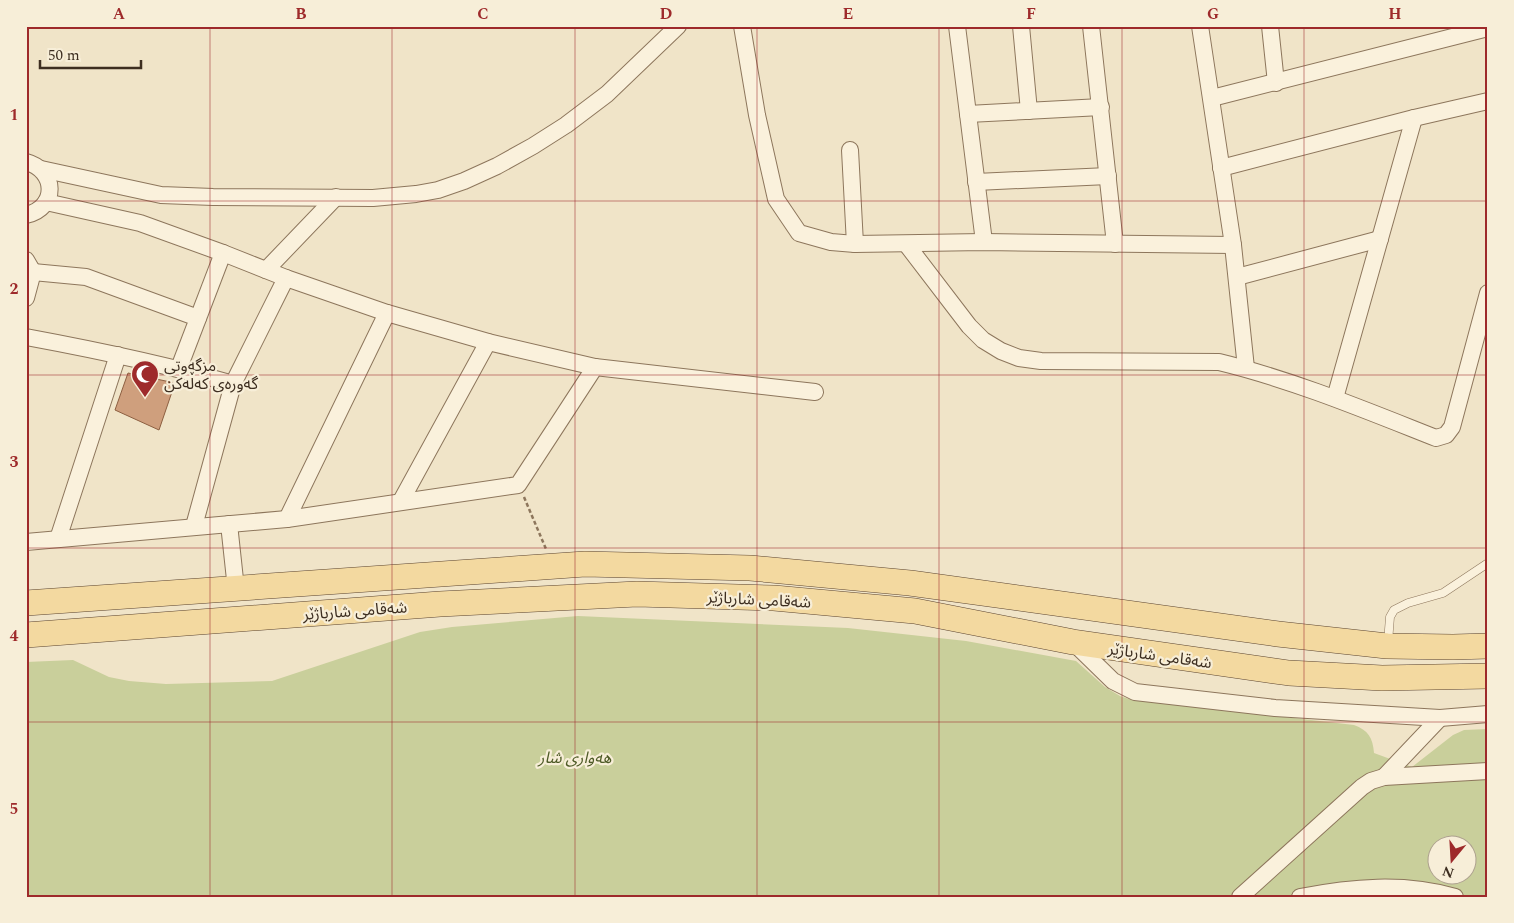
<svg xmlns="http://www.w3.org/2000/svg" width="1514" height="923" viewBox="0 0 1514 923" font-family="Spectral,'Noto Sans Arabic',serif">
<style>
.green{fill:#c9cf9b;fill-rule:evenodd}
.building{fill:#cf9f7d;stroke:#8d5f41}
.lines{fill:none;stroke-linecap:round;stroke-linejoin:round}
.service-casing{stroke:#8d765c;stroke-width:9}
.minor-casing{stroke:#8d765c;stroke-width:18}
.primary-casing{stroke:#5b4430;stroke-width:26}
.path{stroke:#8d765c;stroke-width:2.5;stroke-dasharray:4 2.5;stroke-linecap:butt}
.service{stroke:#faf1dc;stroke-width:8}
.minor{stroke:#faf1dc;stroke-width:16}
.primary{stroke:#f3d9a0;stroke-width:25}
.grid{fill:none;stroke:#9e2a2b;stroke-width:1;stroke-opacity:0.55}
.labels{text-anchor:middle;stroke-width:4.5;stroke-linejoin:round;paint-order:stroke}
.poi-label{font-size:16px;fill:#3d2e20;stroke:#f7eed8;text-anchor:start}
.street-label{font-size:16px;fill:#3d2e20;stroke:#f7eed8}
.park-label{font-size:16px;font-style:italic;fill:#4d5a26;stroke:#f7eed8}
.neatline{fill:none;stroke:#9e2a2b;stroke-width:2}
.grid-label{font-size:16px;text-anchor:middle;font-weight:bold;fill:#9e2a2b}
</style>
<rect width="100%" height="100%" fill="#f0e4c8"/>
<!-- green -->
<path class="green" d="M578,616L848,628L966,641L1076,661L1105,687L1120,696L1129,699L1354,725C1368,730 1373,738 1374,753L1412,767L1453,735L1464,730L1488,729V897H26V662L73,660L109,677L129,681L166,684L272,681L420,632L452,627ZM1436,846H1466V876H1436Z"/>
<!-- building -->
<polygon class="building" points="128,373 175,383 159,430 115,410"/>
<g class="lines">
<!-- service casing -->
<g class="service-casing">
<polyline id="service" points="1388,642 1390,617 1394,610 1408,603 1443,593 1488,563"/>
</g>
<!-- minor casing -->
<g class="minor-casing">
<g id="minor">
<polyline points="742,26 757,115 776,199 799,233 831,242 855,244 984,242 1233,245"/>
<polyline points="957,26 984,242"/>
<polyline points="1021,26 1029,111"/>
<polyline points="1091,26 1115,244"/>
<polyline points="1200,26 1233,245 1246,368"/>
<polyline points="1270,26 1276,83"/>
<polyline points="1212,98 1488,28"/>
<polyline points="968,114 1101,107"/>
<polyline points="850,150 855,244"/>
<path d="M26,162C57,170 58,208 26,215"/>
<polyline points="1221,168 1414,118 1488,101"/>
<polyline points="41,169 161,195 213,197 373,198 416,194 438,190 464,181 497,166 533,146 566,125 607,94 678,26"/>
<polyline points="976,182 1108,176"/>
<polyline points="46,202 140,223 223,253 286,278 387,313 488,342 595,367 815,392"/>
<path d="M907,245L969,326L983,340L1001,351L1019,358L1041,361L1219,362C1293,380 1365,410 1436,438L1446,435L1452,427L1488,293"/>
<polyline points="26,260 33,272 26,298"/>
<polyline points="266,270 336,197"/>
<polyline points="33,272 86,277 198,318"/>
<polyline points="1237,277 1380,239"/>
<path d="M26,337C96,350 165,364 233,384"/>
<polyline points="179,368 223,253"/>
<polyline points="1335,398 1414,118"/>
<polyline points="401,501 488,342"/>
<polyline points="287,519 387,313"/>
<polyline points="229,524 236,589"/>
<polyline points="194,526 233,384 286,278"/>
<polyline points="58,539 118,355"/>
<polyline points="26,542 287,519 518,485 595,367"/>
<polyline points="1073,642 1113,681 1135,692 1275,708 1440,718 1488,714"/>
<polyline points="1384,777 1440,718"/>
<polyline points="1240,897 1362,787 1371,781 1384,777 1488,771"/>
<path d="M1300,897C1351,887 1404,882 1455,897"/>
</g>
</g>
<!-- primary casing -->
<g class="primary-casing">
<g id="primary">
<polyline points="26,603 585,564 750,568 910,583 1278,634 1387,646 1453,647 1488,646"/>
<polyline points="26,635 440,604 637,594 774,598 915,611 1073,642 1289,673 1382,678 1488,676"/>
</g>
</g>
<!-- path -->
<polyline class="path" points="524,497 546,549"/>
<!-- service -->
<use href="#service" class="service"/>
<!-- minor -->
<use href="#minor" class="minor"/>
<!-- primary -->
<use href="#primary" class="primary"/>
</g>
<!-- grid -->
<path class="grid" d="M210,26V897M392,26V897M575,26V897M757,26V897M939,26V897M1122,26V897M1304,26V897M26,201H1488M26,375H1488M26,548H1488M26,722H1488"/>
<!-- icons -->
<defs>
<g id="mosque-pin" transform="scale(1.4375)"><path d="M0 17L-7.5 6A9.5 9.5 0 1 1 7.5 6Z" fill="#9e2a2b" stroke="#f7eed8"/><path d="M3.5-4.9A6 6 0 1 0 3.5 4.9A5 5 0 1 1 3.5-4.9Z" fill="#fff"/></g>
</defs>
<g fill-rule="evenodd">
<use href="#mosque-pin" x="145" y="374"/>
</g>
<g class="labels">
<!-- poi labels -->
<g class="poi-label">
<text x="164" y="371">مزگەوتی<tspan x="164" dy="18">گەورەی کەڵەکن</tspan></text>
</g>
<!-- street labels -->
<g class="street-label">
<text transform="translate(759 599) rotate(3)" y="6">شەقامی شارباژێر</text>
<text transform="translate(355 610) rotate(-4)" y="6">شەقامی شارباژێر</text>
<text transform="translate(1160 655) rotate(8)" y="6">شەقامی شارباژێر</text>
</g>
<!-- park labels -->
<g class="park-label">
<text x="575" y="763">هەواری شار</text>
</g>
</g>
<!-- border -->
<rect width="1514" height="923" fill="none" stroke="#f7eed8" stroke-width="55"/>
<!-- north arrow -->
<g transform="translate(1452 860) rotate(198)"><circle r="24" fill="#f7eed8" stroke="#ada18e"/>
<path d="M0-4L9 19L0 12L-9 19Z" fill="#9e2a2b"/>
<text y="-8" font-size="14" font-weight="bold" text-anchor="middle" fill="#3d2e20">N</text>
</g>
<!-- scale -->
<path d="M40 60v8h101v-8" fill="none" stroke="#3d2e20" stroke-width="2.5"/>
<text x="48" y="60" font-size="15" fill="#3d2e20" stroke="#f7eed8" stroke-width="4" paint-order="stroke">50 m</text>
<rect x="28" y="28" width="1458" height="868" class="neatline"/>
<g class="grid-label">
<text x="119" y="19">A</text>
<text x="301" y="19">B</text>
<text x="483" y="19">C</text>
<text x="666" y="19">D</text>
<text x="848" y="19">E</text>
<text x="1031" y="19">F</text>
<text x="1213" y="19">G</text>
<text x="1395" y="19">H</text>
<text x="14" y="120">1</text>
<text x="14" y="294">2</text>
<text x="14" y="467">3</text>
<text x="14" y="641">4</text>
<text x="14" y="814">5</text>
</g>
</svg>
